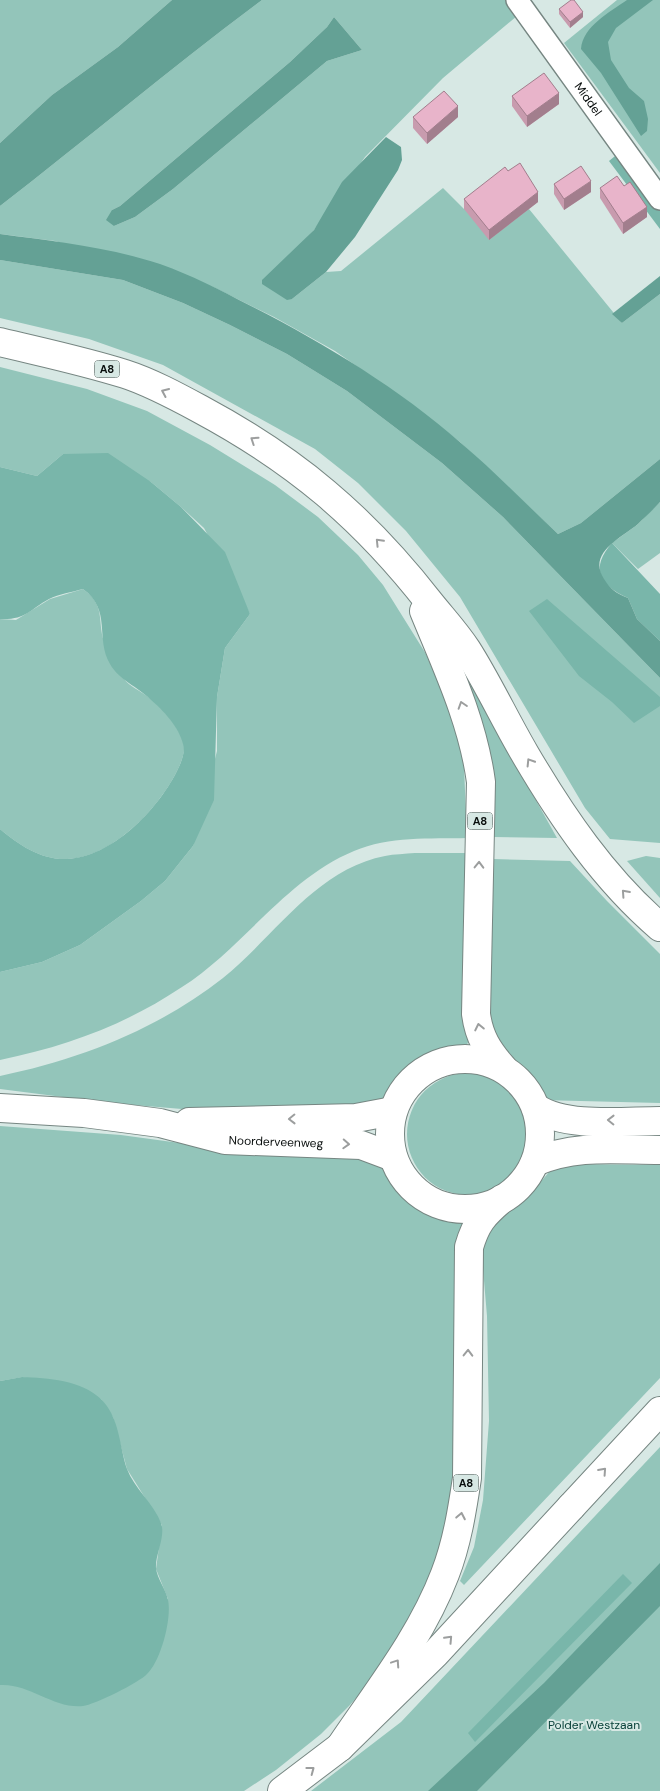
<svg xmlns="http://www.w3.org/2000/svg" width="660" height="1791" viewBox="0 0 660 1791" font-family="'DM Sans',sans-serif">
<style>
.green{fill:#93c5ba;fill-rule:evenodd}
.forest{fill:#79b6aa}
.water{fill:#64a195}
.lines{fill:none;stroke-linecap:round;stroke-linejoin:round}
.minor-casing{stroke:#768682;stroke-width:24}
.tertiary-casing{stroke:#768682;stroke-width:30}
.trunk-casing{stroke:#768682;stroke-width:30}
.motorway-casing{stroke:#768682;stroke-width:30}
.minor{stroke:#fff;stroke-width:21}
.tertiary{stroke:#fff;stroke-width:28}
.trunk{stroke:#fff;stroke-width:28}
.motorway{stroke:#fff;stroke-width:28}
.wall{fill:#c89bae}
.shaded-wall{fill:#a27e8d}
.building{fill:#e8b4ca;stroke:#a27e8d}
.oneway{stroke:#9c9e9e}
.labels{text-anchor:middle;stroke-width:4;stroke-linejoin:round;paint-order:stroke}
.shield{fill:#d7e8e4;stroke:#464f4d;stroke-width:1}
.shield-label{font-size:11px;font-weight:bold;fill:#080d0c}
.street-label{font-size:12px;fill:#080d0c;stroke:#d7e8e4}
.park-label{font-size:12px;fill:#09423a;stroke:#d7e8e4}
</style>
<rect width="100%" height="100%" fill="#d7e8e4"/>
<!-- green -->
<g class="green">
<polygon points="0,0 172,0 118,47 52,95 0,143"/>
<path d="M262,0H505L517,16L443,78L365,157L314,230L297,248L292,299L326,272L341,271L443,188L464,209H529L622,323L660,294V459L581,523L558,534L460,442L411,404L335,351L274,317L213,287L55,241L0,234V206C88,138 173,66 262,0ZM334,17L362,50L327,61L173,189L135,217L114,226L112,210L120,206L290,62L327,27Z"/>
<polygon points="617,0 660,0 660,173 564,43"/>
<polygon points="0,260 123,280 183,303 230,325 287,354 347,391 442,463 503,517 660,678 660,843 610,839 585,808 460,597 406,531 358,483 315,449 163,365 89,339 0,318"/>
<path d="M0,367L87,389L147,411L210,445L275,485L318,517L358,555L383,585L426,654L456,725L464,767L467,838C430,839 389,836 354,851C286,879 243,948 182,987C125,1025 67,1046 0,1060V972L42,962L80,945L141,901L165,881L193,846L217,751V697L225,648L250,614L204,528L181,507L151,482L63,454L37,476L0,467Z"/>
<polygon points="660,502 660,553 638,569 612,543 637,525"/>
<path d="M83,589C106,606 97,619 104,642C106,650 113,658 117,666C119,670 121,675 124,679C129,686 141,691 148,697C162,707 180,727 184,745C185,754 180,765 176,773C157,810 111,858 67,859C41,860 19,845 0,829V619L16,620L50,599Z"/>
<polygon points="461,666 557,838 493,837"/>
<path d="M415,853H467L469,1039L466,1048L439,1055L425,1062L411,1071L392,1093L376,1105L230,1113L110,1103L0,1089V1076C81,1059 158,1029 223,978C274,937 316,869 385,856C394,854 405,854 415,853Z"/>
<polygon points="646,856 660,858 660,898 627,861"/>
<path d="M493,859L570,861L607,901L660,954V1103L541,1100C533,1085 524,1079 514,1067C500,1050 493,1031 490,1010Z"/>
<circle cx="468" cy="1134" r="61"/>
<polygon points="0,1126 121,1135 231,1150 359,1154 387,1170 417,1205 431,1213 462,1221 463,1281 455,1508 426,1602 372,1680 349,1706 321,1734 276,1770 244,1791 0,1791 0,1685 12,1684 30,1690 168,1599 156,1569 162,1525 127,1469 113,1417 101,1399 23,1377 0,1381"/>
<polygon points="568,1164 660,1165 660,1378 464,1585 460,1581 474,1547 483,1500 489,1421 487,1316 482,1257 486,1236 502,1217 525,1200 550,1171"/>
<polygon points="660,1447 660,1791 311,1791 401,1722"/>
</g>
<!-- forest -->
<g class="forest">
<polygon points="620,152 660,209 660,229 609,161"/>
<path d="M108,453L151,482L181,507L225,552L250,614L225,648L217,697L214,800L193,846L165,881L141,901L80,945L42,962L0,972V829C19,845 41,860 67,859C112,857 157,810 176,773C180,765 186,753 183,744C179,727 163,710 150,699C138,687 119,680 110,664C95,638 112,610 83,589C72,592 59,594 49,599C29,610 26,620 0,619V467L37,476L63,454Z"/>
<path d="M612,543L660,594V641L637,619L628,598C599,585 590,568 612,543Z"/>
<polygon points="547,599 660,697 660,706 634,723 612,702 579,676 529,611"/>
<path d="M22,1377C48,1378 81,1380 101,1399C120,1418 119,1445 127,1469C134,1488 154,1504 161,1523C166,1536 155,1555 156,1568C157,1579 166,1589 168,1600C172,1618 161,1661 147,1674C140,1682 94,1705 83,1706C54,1709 29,1683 0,1685V1381Z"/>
<polygon points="623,1574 632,1583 475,1742 468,1733"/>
</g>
<!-- water -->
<g class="water">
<path d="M172,0H262C173,66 88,138 0,206V143L52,95L118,47Z"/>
<path d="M627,0H653L616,28L608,42L611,60L629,88L644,101L648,119L647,131L641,136L601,73L581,49C583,26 610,12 627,0Z"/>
<polygon points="334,17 362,50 327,61 173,189 135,217 114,226 106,220 112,210 120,206 290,62 327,27"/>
<polygon points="386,137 401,147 402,160 398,170 355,237 326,272 292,299 287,300 262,284 262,280 314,230 342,182"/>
<path d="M0,234C53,241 108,247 160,264C191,275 220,290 249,305C324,343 398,388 461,443C495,472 526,504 558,534L581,523L660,459V502C653,510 645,517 638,524C621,538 587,553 604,579C611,590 616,593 628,598L637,619L660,641V678L503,517L442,463L347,391L287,354L230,325L183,303L123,280L0,260Z"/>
<polygon points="660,276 660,294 622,323 612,314"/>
<polygon points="660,1563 660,1606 477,1791 428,1791 544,1683"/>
</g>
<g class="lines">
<!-- minor casing -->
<g class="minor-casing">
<g id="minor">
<path id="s1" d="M517,0L660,199"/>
</g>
</g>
<!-- tertiary casing -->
<g class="tertiary-casing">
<g id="tertiary">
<circle cx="465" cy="1134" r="75"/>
<path id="s2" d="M0,1108L84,1113L160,1123L225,1140L361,1145L393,1157"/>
<polyline points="189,1122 356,1118 393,1111"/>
</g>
</g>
<!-- trunk casing -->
<g class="trunk-casing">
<g id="trunk">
<path d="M0,342C41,352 84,361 125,374C150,382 176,396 200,409C295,460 363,517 430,603C442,618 456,633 467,650C488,683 505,720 525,754C562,817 604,879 660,927"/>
<path d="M424,611C447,667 473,722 481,782L476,1014C479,1037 488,1051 503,1068"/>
<path d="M340,1747C377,1692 421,1637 445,1574C457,1543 462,1511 467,1478L469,1247C476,1223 483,1215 502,1199"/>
<polyline points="282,1791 340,1747 435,1654 571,1507"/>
</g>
</g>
<!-- motorway casing -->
<g class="motorway-casing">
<g id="motorway">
<path d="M536,1108C567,1128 623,1121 660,1121"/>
<path d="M535,1162C576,1144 617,1150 660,1150"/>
<polyline points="571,1507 660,1411"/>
</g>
</g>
<!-- minor -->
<use href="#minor" class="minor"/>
<!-- tertiary -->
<use href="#tertiary" class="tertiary"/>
<!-- trunk -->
<use href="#trunk" class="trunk"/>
<!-- motorway -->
<use href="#motorway" class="motorway"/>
</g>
<!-- wall -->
<g class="wall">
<polygon points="559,9 583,17 570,28 559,14"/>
<polygon points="512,96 559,104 527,127 512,106"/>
<polygon points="413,117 458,117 427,144 413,128"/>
<polygon points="508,171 538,202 489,240 464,209 464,199"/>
<polygon points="554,184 591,192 564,210 554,194"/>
<polygon points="600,188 647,217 623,234 600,198"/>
</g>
<!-- shaded-wall -->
<g class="shaded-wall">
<polygon points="583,12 583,17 570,28 570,22"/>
<polygon points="559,93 559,104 527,127 527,116"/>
<polygon points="458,106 458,117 427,144 427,133"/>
<polygon points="591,181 591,192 564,210 564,199"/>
<polygon points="538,192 538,202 489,240 489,230"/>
<polygon points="647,207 647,217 623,234 623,223"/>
</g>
<!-- building -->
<g class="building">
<polygon points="571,0 574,0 583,12 570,22 559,9"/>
<polygon points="544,73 559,93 527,116 512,96"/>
<polygon points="444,91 458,106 427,133 413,117"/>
<polygon points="520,163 538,192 489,230 464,199 505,167 508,171"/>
<polygon points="581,166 591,181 564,199 554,184"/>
<polygon points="617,176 624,186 630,182 647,207 623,223 600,188"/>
</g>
<!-- one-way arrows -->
<defs><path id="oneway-chevron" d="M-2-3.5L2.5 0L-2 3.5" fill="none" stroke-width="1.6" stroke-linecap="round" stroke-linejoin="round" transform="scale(1.25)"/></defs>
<g class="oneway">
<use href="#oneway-chevron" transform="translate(165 392) rotate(-156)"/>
<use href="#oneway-chevron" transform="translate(254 440) rotate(-146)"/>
<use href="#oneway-chevron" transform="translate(379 542) rotate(-134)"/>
<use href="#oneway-chevron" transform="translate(462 705) rotate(-108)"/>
<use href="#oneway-chevron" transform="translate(530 762) rotate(-122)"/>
<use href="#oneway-chevron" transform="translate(479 865) rotate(-89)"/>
<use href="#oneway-chevron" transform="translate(625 893) rotate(-132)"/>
<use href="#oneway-chevron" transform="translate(479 1027) rotate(-102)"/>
<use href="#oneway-chevron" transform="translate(292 1119) rotate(179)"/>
<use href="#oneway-chevron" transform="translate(611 1120) rotate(-179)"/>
<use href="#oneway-chevron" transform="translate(346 1144) rotate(3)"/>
<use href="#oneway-chevron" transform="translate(468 1353) rotate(-89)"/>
<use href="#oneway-chevron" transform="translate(603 1471) rotate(-48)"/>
<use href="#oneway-chevron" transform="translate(461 1516) rotate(-79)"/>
<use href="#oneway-chevron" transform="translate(449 1639) rotate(-47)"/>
<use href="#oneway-chevron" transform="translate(396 1663) rotate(-56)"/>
<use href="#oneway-chevron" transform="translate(311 1770) rotate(-37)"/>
</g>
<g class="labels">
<!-- shield labels -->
<g class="shield">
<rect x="94.5" y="360.5" width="25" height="17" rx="4"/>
<rect x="467.5" y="812.5" width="25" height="17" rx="4"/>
<rect x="453.5" y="1474.5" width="25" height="17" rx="4"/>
</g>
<g class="shield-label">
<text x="107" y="373">A8</text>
<text x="480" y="825">A8</text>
<text x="466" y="1487">A8</text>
</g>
<!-- street labels -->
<g class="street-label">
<text dy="4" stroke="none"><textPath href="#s1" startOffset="122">Middel</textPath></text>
<text dy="4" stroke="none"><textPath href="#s2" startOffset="279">Noorderveenweg</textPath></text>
</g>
<!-- park labels -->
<g class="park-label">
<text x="594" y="1729">Polder Westzaan</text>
</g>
</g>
</svg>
